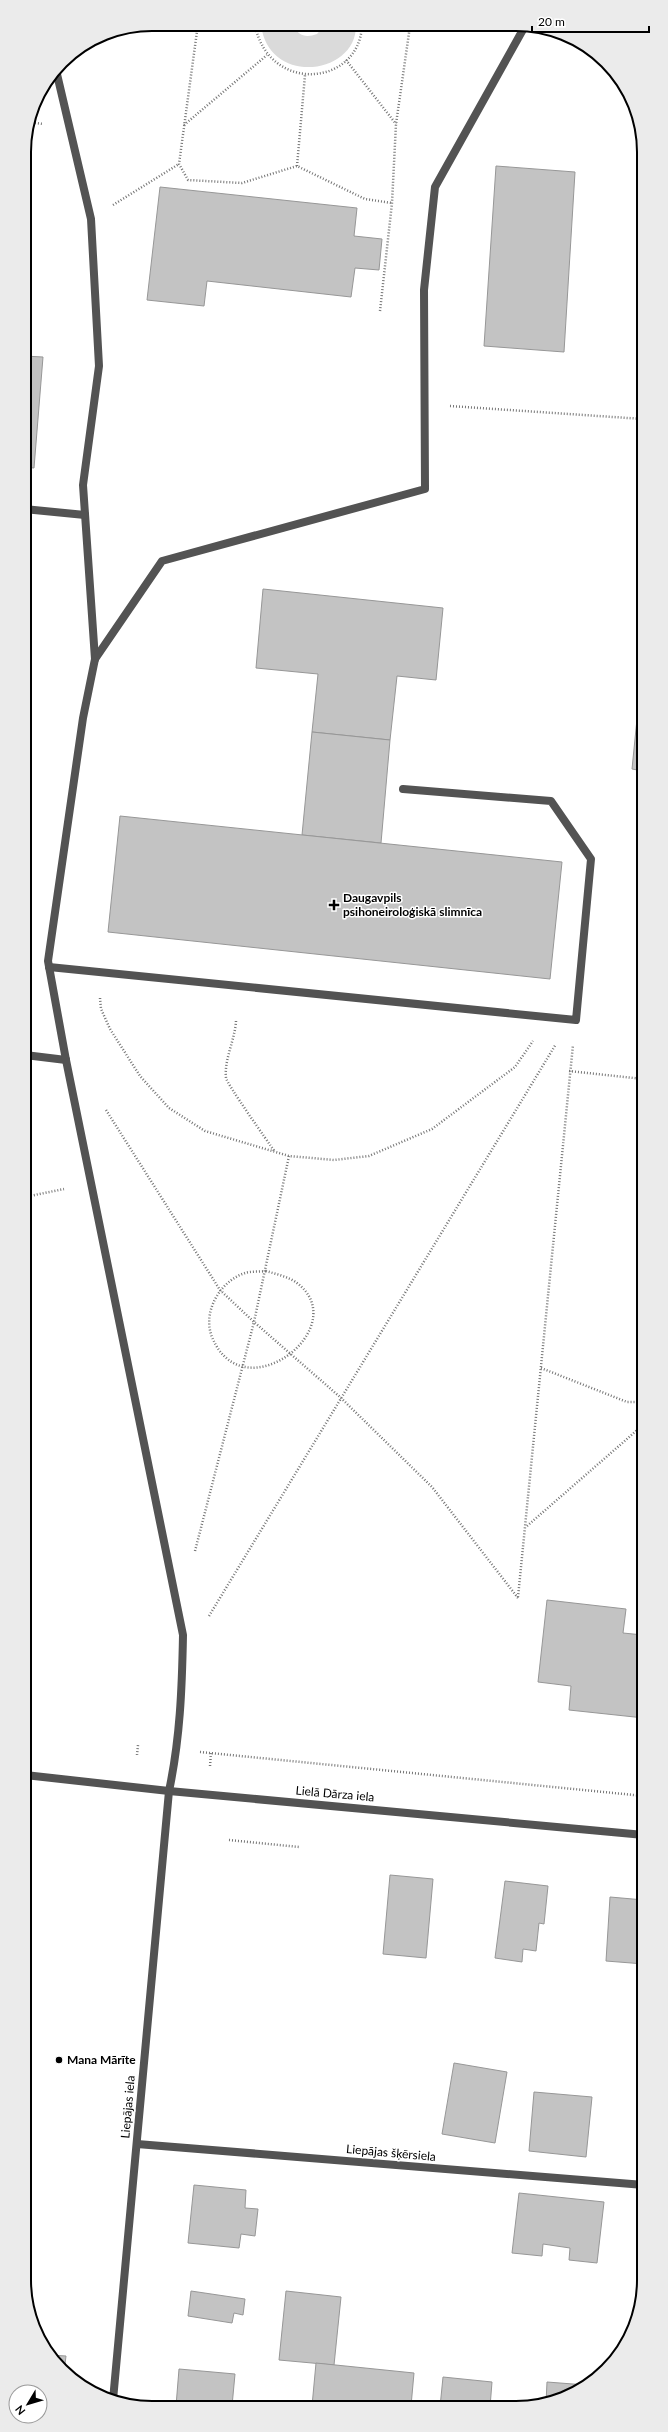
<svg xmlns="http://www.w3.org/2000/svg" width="668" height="2432" viewBox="0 0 668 2432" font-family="Lato,sans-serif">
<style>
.green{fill:#dadada}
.building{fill:#c3c3c3;stroke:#979797}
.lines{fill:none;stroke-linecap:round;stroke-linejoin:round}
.path{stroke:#757575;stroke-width:2.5;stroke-dasharray:1 2;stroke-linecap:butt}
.service{stroke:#535353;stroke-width:8}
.minor{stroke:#535353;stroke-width:8}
.tertiary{stroke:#535353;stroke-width:8}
.poi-dot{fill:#000;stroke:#fff;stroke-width:1.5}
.labels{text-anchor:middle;stroke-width:3;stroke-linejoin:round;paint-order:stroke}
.poi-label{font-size:12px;font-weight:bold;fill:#000;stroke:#fff;text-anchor:start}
.street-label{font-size:12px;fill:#000;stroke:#fff}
.rim{fill:none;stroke:#000;stroke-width:2}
</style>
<rect width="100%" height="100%" fill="#fff"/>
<!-- green -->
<path class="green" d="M261,25H293C298,36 306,38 317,34L325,25H356C357,75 269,87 261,25Z"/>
<!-- building -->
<g class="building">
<polygon points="496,166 575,172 564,352 484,346"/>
<polygon points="160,187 357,208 354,236 382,239 379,270 355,268 351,297 207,281 204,306 147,300"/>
<polygon points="24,356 43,357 34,468 24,467"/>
<polygon points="263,589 443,608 436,680 397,676 390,740 312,732 318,674 256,668"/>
<polygon points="639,699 643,700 643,771 632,769"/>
<polygon points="312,732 390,740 381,843 302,835"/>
<polygon points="120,816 562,862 550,979 108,932"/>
<polygon points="547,1600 626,1609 623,1633 643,1635 644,1718 569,1710 571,1686 538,1682"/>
<polygon points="390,1875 433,1879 426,1958 383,1954"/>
<polygon points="505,1881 548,1886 544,1924 539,1923 536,1951 523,1949 522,1962 495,1958"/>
<polygon points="610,1897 644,1900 644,1964 606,1961"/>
<polygon points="454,2063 507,2072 495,2143 442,2134"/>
<polygon points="534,2092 592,2097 586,2157 529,2151"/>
<polygon points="194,2185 246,2190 245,2208 258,2209 255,2236 241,2234 239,2248 188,2243"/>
<polygon points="519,2193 604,2202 597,2263 569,2260 570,2248 543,2244 542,2256 512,2253"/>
<polygon points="191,2291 245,2299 243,2315 234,2313 232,2323 188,2316"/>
<polygon points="286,2291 341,2297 334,2365 279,2360"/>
<polygon points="50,2355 66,2356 64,2372 61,2370"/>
<polygon points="316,2363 414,2373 411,2406 312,2406"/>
<polygon points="179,2369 235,2374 232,2406 176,2406"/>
<polygon points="443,2377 492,2382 490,2407 440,2407"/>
<polygon points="547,2382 586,2385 580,2391 546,2403"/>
</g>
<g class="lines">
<!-- path -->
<g class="path">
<polyline points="198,24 179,164 188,180 242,183 297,166 365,199 392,203"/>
<path d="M255,25C269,95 360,86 362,25"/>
<polyline points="346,60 396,124"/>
<polyline points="29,122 43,124"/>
<polyline points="184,125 267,55"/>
<polyline points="297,166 305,75"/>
<polyline points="113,205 179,164"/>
<polyline points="380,311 392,203 396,124 410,26"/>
<polyline points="450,406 643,419"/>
<polyline points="100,998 101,1009 110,1029 140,1076 169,1108 205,1131 289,1156 334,1160 369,1156 432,1129 515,1067 533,1041"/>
<path d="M236,1021C235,1040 224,1059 226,1078C227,1084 268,1142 275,1152"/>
<polyline points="569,1071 643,1079"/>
<polyline points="106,1110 220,1290 254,1322 340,1397 432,1487 518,1598"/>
<polyline points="25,1197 64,1189"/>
<path d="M266,1271C276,1274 289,1277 297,1283C355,1327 243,1414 212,1337C202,1312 220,1281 245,1273C251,1271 259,1272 266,1271Z"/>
<polyline points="541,1368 627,1402 643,1402"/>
<polyline points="527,1526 643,1425"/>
<polyline points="195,1551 254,1322 289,1156"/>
<polyline points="518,1597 573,1045"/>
<polyline points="209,1616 556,1044"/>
<polyline points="200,1752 644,1796"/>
<polyline points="137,1755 138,1745"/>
<polyline points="210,1766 211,1753"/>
<polyline points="229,1840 299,1847"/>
</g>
<!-- service -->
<g class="service">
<polyline points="56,70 91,219 99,366 83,485 95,659"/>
<polyline points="24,509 85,515"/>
<polyline points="49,967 576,1020 591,859 551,801 403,789"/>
<polyline points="25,1055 66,1060"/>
<path d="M169,1791C180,1739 182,1689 183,1635L66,1060L48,961L83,718L95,659L162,561L425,489L424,290L435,187L525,26"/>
</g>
<!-- minor -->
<g class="minor">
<polyline points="137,2144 644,2185"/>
<polyline points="113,2400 169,1791"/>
</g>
<!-- tertiary -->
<polyline class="tertiary" points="25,1775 169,1791 644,1835"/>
</g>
<!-- markers -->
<g class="poi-dot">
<path d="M332 899h4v4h4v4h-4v4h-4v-4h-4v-4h4z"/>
<circle cx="59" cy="2060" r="4"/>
</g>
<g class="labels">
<!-- poi labels -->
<g class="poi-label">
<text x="343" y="902">Daugavpils<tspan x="343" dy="14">psihoneiroloģiskā slimnīca</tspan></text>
<text x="67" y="2064">Mana Mārīte</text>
</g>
<!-- street labels -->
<g class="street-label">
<text transform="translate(335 1794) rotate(5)" y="4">Lielā Dārza iela</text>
<text transform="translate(128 2107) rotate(-85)" y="4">Liepājas iela</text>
<text transform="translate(391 2153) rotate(5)" y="4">Liepājas šķērsiela</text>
</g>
</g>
<!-- crop -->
<path d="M0 0H668V2432H0ZM152 31H516A121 121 0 0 1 637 152V2280A121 121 0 0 1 516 2401H152A121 121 0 0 1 31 2280V152A121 121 0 0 1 152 31Z" fill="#ebebeb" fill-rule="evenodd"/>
<path class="rim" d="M152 31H516A121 121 0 0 1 637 152V2280A121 121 0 0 1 516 2401H152A121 121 0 0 1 31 2280V152A121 121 0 0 1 152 31Z"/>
<!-- north arrow -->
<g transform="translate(28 2404) rotate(232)"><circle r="19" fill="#ffffff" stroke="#999999"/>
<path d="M0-3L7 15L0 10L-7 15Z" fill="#000000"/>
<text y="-6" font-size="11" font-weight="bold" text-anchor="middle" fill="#000000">N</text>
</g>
<!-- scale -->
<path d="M532 26v6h117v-6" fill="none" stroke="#000000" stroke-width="2"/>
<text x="538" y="26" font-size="12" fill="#000000" stroke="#ffffff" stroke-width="3" paint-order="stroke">20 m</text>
</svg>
